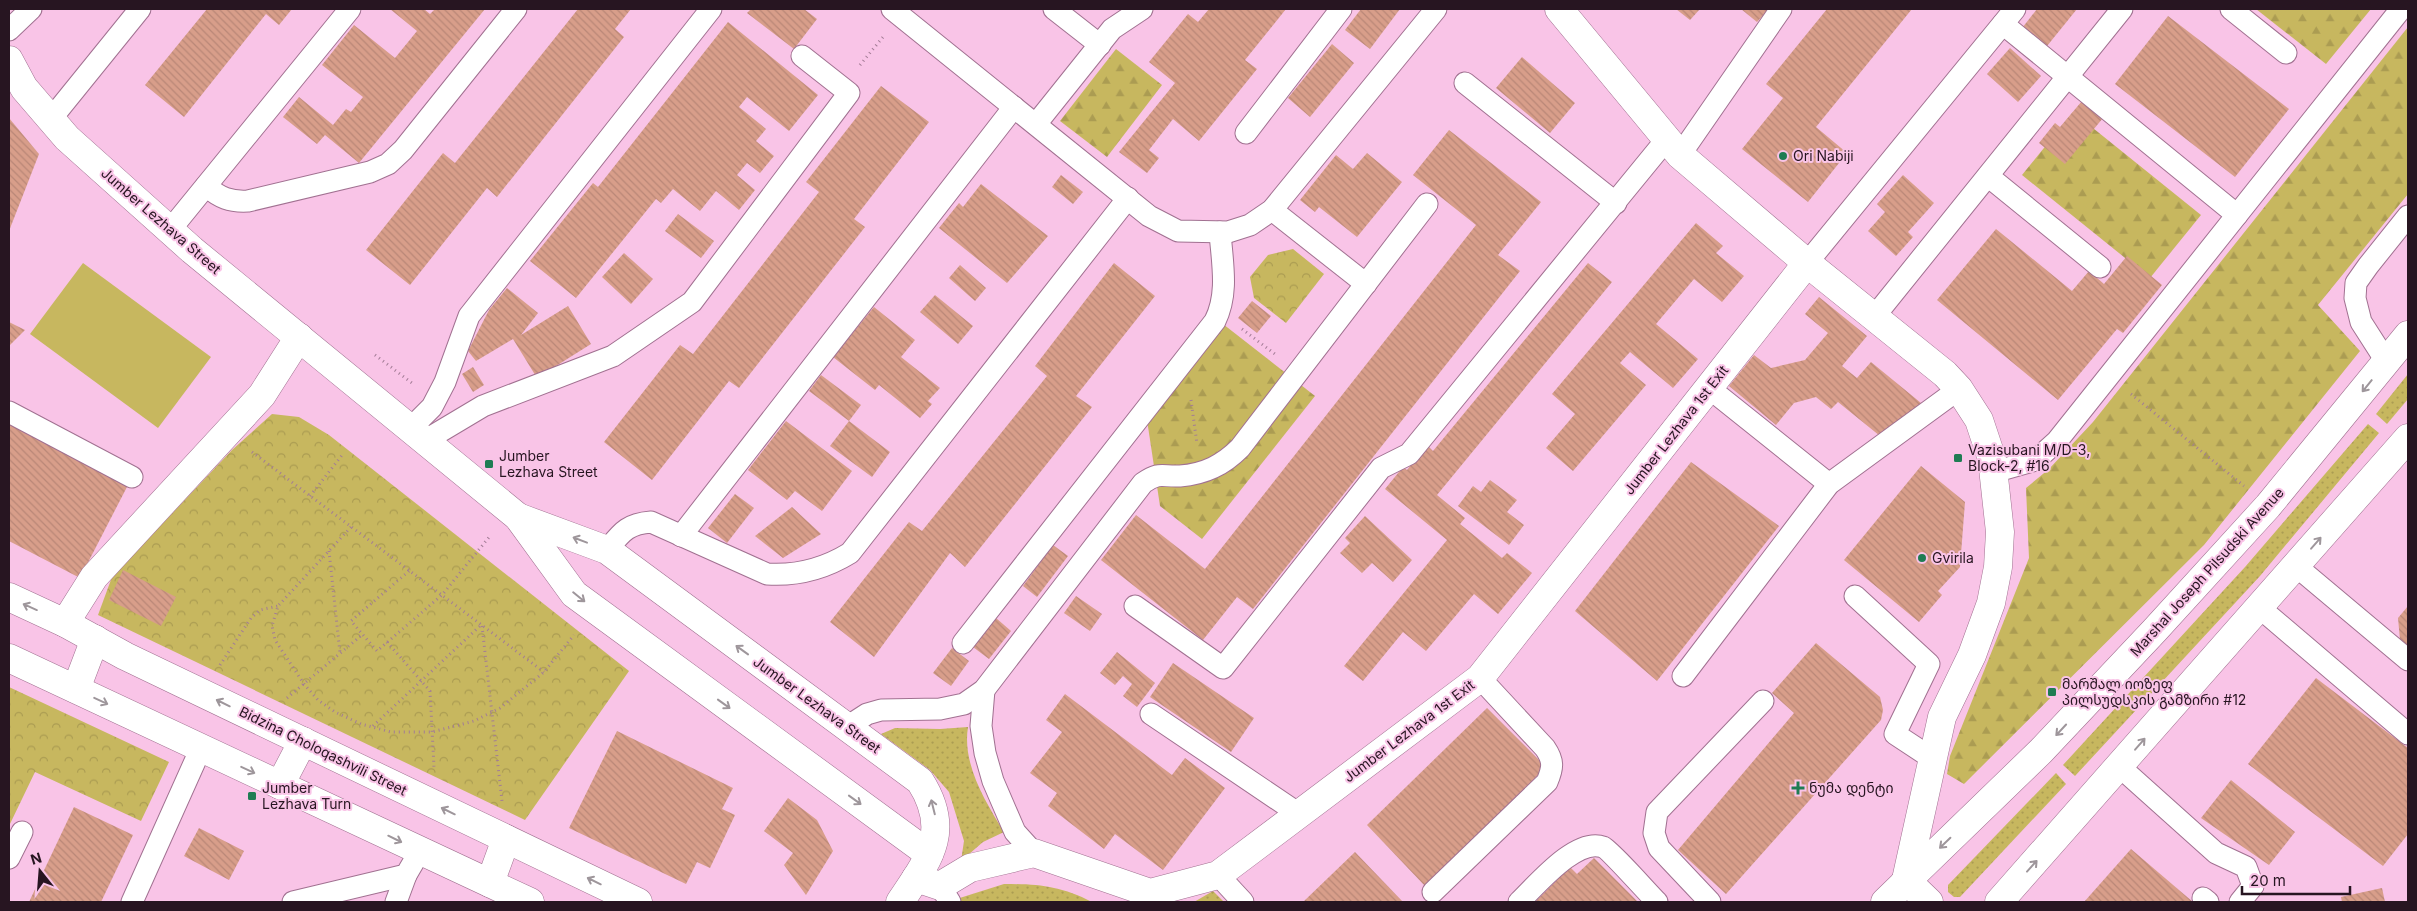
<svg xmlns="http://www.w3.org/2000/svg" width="2417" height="911" viewBox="0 0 2417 911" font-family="Inter,'Noto Sans Georgian',sans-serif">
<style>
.grass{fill:url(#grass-dots)}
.forest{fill:url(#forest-firs)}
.park{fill:url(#park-crowns)}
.pitch{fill:#c7b75f}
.building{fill:url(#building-back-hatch)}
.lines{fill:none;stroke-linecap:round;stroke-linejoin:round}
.lane-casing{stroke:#a17191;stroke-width:23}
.street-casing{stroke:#a17191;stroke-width:29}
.secondary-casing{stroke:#a17191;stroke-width:29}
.path{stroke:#a37c96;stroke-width:3;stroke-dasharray:1 4;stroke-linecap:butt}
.lane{stroke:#fff;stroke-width:21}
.street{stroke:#fff;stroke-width:28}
.secondary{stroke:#fff;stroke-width:28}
.oneway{stroke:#9e969b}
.poi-dot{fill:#1f7c53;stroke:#f9c4e7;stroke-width:2}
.labels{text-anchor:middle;stroke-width:4;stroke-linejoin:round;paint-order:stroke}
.poi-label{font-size:14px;fill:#271521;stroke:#f9c4e7;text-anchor:start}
.street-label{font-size:14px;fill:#271521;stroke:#f9c4e7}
</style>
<defs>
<pattern id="grass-dots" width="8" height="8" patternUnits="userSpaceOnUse" patternTransform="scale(1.25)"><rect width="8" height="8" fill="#c7b75f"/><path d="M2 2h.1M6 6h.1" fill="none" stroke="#ab9c52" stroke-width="1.8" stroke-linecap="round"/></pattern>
<pattern id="forest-firs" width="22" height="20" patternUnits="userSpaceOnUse" patternTransform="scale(1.25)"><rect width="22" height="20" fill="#c7b75f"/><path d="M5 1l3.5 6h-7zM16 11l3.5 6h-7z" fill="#ab9c52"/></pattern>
<pattern id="park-crowns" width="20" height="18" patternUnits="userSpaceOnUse" patternTransform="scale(1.25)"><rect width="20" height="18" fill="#c7b75f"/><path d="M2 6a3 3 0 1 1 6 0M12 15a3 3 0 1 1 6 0" fill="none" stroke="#ab9c52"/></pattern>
<pattern id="building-back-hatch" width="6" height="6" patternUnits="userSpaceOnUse" patternTransform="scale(1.25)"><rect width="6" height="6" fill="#d89e8a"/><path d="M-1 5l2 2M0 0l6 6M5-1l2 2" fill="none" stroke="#b98777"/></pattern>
</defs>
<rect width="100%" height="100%" fill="#f9c4e7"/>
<!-- grass -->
<g class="grass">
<polygon points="2408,374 2408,399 2387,424 2376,414"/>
<polygon points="2368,424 2379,433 2260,576 2075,776 2063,765 2245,567"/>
<path d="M968,727C962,764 985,801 1004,832L983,842L961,861L964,841L949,792L930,770L881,734L895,728L940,729Z"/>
<polygon points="2056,773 2066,784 1960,897 1954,897 1948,892 1948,885"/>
<path d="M1004,884C1039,884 1060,886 1092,902H947Z"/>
<polygon points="1213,891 1224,902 1194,902"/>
</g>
<!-- forest -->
<g class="forest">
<polygon points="2256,9 2371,9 2326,64"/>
<polygon points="2408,27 2408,194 2318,305 2360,351 2204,545 1964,784 1947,774 1950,756 2029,558 2026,488 2049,469 2093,422"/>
<polygon points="1116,49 1162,85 1107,157 1060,121"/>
<polygon points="2073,112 2201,215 2150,278 2022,175"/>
<polygon points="1223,324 1315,396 1202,539 1160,506 1147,420"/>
</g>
<!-- park -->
<g class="park">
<polygon points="1293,249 1324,274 1286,323 1254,298 1250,277 1268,255"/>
<polygon points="272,414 299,417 329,435 629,671 525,820 98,615 112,577 232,450"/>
<polygon points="9,687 169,762 141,821 35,772 9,826"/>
</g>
<!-- pitch -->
<polygon class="pitch" points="83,263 211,357 158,428 30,334"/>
<!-- building -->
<g class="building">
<polygon points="207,9 292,9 279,25 266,14 184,117 145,85"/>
<polygon points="390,9 424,9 430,14 435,9 485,9 359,163 325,135 317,144 283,117 299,97 333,125 346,109 351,112 363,97 322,65 354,25 395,58 417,31"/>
<polygon points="578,9 631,9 615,29 624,37 497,197 487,188 410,285 366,250 443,153 455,163"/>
<polygon points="751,9 804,9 817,19 794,49 747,13"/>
<polygon points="1209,9 1286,9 1245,60 1257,69 1199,141 1173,119 1149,150 1159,158 1147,173 1119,152 1175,83 1149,62 1188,14 1198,22"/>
<polygon points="1361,9 1400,9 1370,49 1345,30"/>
<polygon points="1676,9 1700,9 1690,20"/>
<polygon points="1741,9 1769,9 1757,22"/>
<polygon points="1827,9 1912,9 1816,127 1847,153 1808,202 1742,149 1783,98 1766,84"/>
<polygon points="2037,9 2077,9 2043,51 2019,32"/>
<polygon points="2168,16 2289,109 2235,177 2115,84"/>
<polygon points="728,22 818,95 789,131 747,97 739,107 766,129 756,141 774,156 760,173 747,163 737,175 755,190 739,210 716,191 700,211 673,189 661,203 656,199 576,298 530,261 593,183 598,187"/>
<polygon points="1332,44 1354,63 1310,117 1288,98"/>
<polygon points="2010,48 2041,76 2018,102 1987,74"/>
<polygon points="1522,57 1575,103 1550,133 1496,88"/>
<polygon points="881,86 929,122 854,219 865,227 739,388 729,381 652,480 604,442 680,345 693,354 819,192 806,182"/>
<polygon points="2082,101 2103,118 2065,164 2039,143 2055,123 2060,127"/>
<polygon points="9,118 39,154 9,231"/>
<polygon points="1449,130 1541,202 1498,255 1520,271 1253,609 1237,597 1203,640 1101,560 1136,515 1205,569 1476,225 1413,175"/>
<polygon points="1367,153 1402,182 1357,237 1319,207 1315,212 1300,200 1336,155 1353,169"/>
<polygon points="1061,175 1083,192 1073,204 1052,187"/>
<polygon points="1903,175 1934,203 1908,232 1913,237 1896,256 1868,231 1885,212 1877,204"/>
<polygon points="981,184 1048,236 1007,283 939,228 959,203 963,207"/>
<polygon points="678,214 714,241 701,258 665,231"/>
<polygon points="1696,223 1723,246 1716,253 1744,276 1722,302 1694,279 1656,324 1698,359 1673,388 1630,352 1620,363 1646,385 1573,471 1546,448 1575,414 1552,394"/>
<polygon points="1996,229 2072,291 2089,271 2104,284 2127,256 2162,285 2123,333 2117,329 2058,400 1937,300"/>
<polygon points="624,253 653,279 631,304 602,277"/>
<polygon points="1114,263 1155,296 1076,396 1092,407 965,567 950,553 874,657 830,622 909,522 922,531 1047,376 1035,366"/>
<polygon points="1588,263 1612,282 1437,495 1465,518 1460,524 1502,558 1507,553 1532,573 1498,614 1474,594 1426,651 1403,632 1363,681 1344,666 1447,540 1385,489 1403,467 1407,470 1427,445 1433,451"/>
<polygon points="960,265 986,288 975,301 949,278"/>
<polygon points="507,288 538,313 521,335 568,306 591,344 537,378 513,339 476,361 468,351 489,310"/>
<polygon points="935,295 973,326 958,344 920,312"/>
<polygon points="1819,297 1867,336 1842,366 1857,378 1871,362 1921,403 1880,436 1838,402 1831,409 1816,397 1794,403 1776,425 1729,386 1754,355 1771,368 1805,360 1828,333 1805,314"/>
<polygon points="1252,301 1271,316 1257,333 1238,318"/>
<polygon points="874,307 915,340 901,357 940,388 928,401 932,404 920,418 879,385 875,390 833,357"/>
<polygon points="9,322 25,330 9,346"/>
<polygon points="473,367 484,385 473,392 462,374"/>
<polygon points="821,375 861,405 849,421 809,391"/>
<polygon points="786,421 852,471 822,511 795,491 787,500 748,470"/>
<polygon points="849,421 890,452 872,477 830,446"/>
<polygon points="9,423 128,485 80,578 9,541"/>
<polygon points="1691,462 1779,526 1657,681 1575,611"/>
<polygon points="1921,466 1965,502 1960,567 1938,591 1942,595 1919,622 1844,560"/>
<polygon points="1490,480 1517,500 1507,512 1524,525 1509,545 1458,506 1473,486 1481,492"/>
<polygon points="735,494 754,508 727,543 708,528"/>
<polygon points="792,507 821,534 783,558 755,536"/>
<polygon points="1365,516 1412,560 1393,582 1372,563 1362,573 1340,553 1350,543 1345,538"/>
<polygon points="1053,545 1068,556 1037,597 1023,586"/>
<polygon points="123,570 176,597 161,626 109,600"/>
<polygon points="1076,596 1102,614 1090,631 1064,613"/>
<polygon points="2408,606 2408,646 2400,640 2398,618"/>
<polygon points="996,618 1011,631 989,659 973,647"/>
<polygon points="1816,643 1880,697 1883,710 1881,720 1726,894 1678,850 1794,713 1772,693"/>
<polygon points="952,648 969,661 951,686 933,673"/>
<polygon points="1117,652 1155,683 1137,707 1123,696 1132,684 1123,676 1115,685 1100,673"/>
<polygon points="1173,663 1254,718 1231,752 1150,697"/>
<polygon points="2316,678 2408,748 2408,834 2383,866 2248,764"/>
<polygon points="1065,694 1172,775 1185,758 1225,788 1163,870 1115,834 1104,849 1048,806 1057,793 1030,773 1062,732 1046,720"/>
<polygon points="1487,708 1546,767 1425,886 1367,825"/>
<polygon points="617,731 733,788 722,809 735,815 710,868 697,862 686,884 569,828"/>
<polygon points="2231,780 2295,832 2269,865 2201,818"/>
<polygon points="788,798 817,820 833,851 806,895 784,865 793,853 764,831"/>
<polygon points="74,807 133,835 101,902 29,902"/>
<polygon points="199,828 244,851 229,880 184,856"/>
<polygon points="2131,849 2193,902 2084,902"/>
<polygon points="1355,852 1403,902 1303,902"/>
<polygon points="1594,858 1638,902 1535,902 1570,867 1577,874"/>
<polygon points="2382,888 2385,902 2342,902 2341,897"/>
</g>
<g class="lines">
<!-- lane casing -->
<g class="lane-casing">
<g id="lane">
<polyline points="892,9 1149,216 1178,231 1228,232 1250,225 1272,210 1436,9"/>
<polyline points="1054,9 1100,45"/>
<polyline points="2231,9 2286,53"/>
<polyline points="2003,24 2237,215"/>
<polyline points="9,30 31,9"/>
<polyline points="1465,83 1616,203"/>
<polyline points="51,119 140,9"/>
<polyline points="1036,124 1112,29 1142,9"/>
<polyline points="1246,133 1341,9"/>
<polyline points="1680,155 1781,9"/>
<polyline points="1988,176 2100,267"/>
<path d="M206,186C220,198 230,202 248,201L370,172L388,164L403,150L516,9"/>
<polyline points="1272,210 1366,284"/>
<polyline points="170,230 350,9"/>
<polyline points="1807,263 2015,9"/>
<polyline points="1874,317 2122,9"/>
<polyline points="2386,361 2361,322 2355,298 2356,283 2368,266 2408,216"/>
<polyline points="1709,388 1829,484"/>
<polyline points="9,412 132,477"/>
<polyline points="411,428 432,407 445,382 469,316 711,9"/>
<polyline points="426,440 483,406 613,356 692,302 849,93 802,56"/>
<polyline points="1994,472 2036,460 2057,441 2401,9"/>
<polyline points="681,536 1014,107"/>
<path d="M607,550C622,532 627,524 651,522L767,574C797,576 824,569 850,553L1128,198"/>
<polyline points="2296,566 2408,660"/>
<polyline points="1855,596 1929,664 1895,734 1933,759"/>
<polyline points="1135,606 1223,668 1381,468 1409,454 1666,140"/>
<polyline points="2260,608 2408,734"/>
<path d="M963,643L1215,321C1229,293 1222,262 1220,232"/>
<polyline points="1683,676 1829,484 1959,389"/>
<polyline points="984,690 981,726 985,753 993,781 1015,832 1034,853"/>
<polyline points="1151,714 1299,814"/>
<path d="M847,727L867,714L881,710L940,709L964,704L984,690L1143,483C1161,471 1161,477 1180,476C1205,474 1223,465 1240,448L1427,204"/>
<polyline points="2120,767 2216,853 2246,867 2253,886 2240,902"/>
<polyline points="9,858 22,832"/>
<polyline points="1218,875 1243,902"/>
<polyline points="940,886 950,902"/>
<path d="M1433,892L1547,782C1553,768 1554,761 1545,748L1480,678"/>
<polyline points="2203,898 2208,902"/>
<polyline points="132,902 201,748"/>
<polyline points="293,902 406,875 420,851"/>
<polyline points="396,902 406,875"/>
<path d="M1519,902C1536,886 1576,837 1603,847C1610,850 1648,893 1657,902"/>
<polyline points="1710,902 1659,848 1654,833 1657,812 1763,701"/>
</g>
</g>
<!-- street casing -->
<g class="street-casing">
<g id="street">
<polyline points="1559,9 1680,155 1807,263 1945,374 1959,389 1979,420 1992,459 2000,532 1998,567 1991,603 1972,655 1942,717 1906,880"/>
<polyline points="65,623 94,577 262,395 299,337"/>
<polyline points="76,689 95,639"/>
<polyline points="280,785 303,741"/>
<polyline points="916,878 940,886 970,868 1034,853 1150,893 1218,875 1480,678 1807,263"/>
<polyline points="490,883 506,839"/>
</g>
</g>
<!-- secondary casing -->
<g class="secondary-casing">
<g id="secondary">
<polyline points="9,60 24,88 67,138 192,250 518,517 574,594 929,854"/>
<path d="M518,517L607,550L920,781C952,831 929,859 900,902"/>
<polyline points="9,597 65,623 125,656 638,902"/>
<polyline points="9,658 530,902"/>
<polyline points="1906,880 1929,902"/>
<polyline points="1885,902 2041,751 2155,630 2268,506 2408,335"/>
<polyline points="1999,902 2408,438"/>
</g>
</g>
<!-- path -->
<g class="path">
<polyline points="860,65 883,37"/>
<polyline points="1242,329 1275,354"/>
<polyline points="375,355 412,383"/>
<polyline points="2131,394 2244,486"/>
<polyline points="1191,400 1197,444"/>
<polyline points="252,452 544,672"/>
<polyline points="310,496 343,454"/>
<polyline points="351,527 278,606 272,626 275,640 304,684 318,700 335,712 361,724 391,732 432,732 474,721 500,708 544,672 574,635"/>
<polyline points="329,551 340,653"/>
<polyline points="409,571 351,621 377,651 442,595 490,536"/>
<polyline points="482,626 502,801"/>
<polyline points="387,642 430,691 434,767"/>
<polyline points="220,665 251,618 260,610 278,606"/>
<polyline points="287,698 363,634"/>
<polyline points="373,726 481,625"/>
</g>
<!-- lane -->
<use href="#lane" class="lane"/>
<!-- street -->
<use href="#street" class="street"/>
<!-- secondary -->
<use href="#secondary" class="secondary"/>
</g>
<!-- one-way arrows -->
<defs><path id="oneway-shaft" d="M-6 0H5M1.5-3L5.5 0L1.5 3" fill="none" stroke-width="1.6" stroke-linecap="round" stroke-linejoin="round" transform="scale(1.25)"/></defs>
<g class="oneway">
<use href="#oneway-shaft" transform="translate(2367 386) rotate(129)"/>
<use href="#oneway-shaft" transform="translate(580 540) rotate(-159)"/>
<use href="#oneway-shaft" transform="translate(2316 543) rotate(-49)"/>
<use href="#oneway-shaft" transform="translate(579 597) rotate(39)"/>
<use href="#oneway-shaft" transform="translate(30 607) rotate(-156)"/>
<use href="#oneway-shaft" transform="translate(742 650) rotate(-144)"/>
<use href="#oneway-shaft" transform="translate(101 701) rotate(25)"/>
<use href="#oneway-shaft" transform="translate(223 703) rotate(-154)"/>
<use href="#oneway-shaft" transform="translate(724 704) rotate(36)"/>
<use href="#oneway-shaft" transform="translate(2061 730) rotate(133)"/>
<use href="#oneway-shaft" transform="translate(2140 744) rotate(-49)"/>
<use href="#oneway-shaft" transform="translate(248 770) rotate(25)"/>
<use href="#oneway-shaft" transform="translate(855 800) rotate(36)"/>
<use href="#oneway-shaft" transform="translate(933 807) rotate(-104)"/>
<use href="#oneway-shaft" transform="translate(448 811) rotate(-154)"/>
<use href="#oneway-shaft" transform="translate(395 839) rotate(26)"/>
<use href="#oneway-shaft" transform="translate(1945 843) rotate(136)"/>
<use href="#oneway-shaft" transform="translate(2032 866) rotate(-48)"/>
<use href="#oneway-shaft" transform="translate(594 881) rotate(-154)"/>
</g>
<!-- markers -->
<g class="poi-dot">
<circle cx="1783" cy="156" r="5"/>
<rect x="1953" y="453" width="10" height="10" rx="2.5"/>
<rect x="484" y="459" width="10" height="10" rx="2.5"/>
<circle cx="1922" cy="558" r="5"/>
<rect x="2047" y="687" width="10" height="10" rx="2.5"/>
<path d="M1795.5 780.5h5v5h5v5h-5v5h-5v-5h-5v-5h5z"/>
<rect x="247" y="791" width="10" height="10" rx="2.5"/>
</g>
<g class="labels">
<!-- poi labels -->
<g class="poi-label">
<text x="1793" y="161">Ori Nabiji</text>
<text x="1968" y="455">Vazisubani M/D-3,<tspan x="1968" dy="16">Block-2, #16</tspan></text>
<text x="499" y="461">Jumber<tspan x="499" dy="16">Lezhava Street</tspan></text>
<text x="1932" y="563">Gvirila</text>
<text x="2062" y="689">მარშალ იოზეფ<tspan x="2062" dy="16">პილსუდსკის გამზირი #12</tspan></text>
<text x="262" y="793">Jumber<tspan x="262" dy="16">Lezhava Turn</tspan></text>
<text x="1809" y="793">ნუმა დენტი</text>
</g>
<!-- street labels -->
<g class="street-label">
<text transform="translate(161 221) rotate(41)" y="5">Jumber Lezhava Street</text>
<text transform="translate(1676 430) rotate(-52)" y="5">Jumber Lezhava 1st Exit</text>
<text transform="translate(2207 572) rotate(-48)" y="5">Marshal Joseph Pilsudski Avenue</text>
<text transform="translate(817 705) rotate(36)" y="5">Jumber Lezhava Street</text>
<text transform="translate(1409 731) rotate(-37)" y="5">Jumber Lezhava 1st Exit</text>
<text transform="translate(323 751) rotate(26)" y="5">Bidzina Choloqashvili Street</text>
</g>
</g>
<!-- border -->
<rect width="2417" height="911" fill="none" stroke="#271521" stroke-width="20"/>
<!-- north arrow -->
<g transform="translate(40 871) rotate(343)" stroke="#f9c4e7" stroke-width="4" paint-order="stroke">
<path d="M0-4L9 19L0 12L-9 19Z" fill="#271521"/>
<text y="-8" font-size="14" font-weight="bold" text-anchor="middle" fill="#271521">N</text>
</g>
<!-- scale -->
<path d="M2242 886v8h108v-8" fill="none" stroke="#271521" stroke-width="2.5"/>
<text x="2250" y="886" font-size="15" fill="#271521" stroke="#f9c4e7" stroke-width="4" paint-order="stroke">20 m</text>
</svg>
